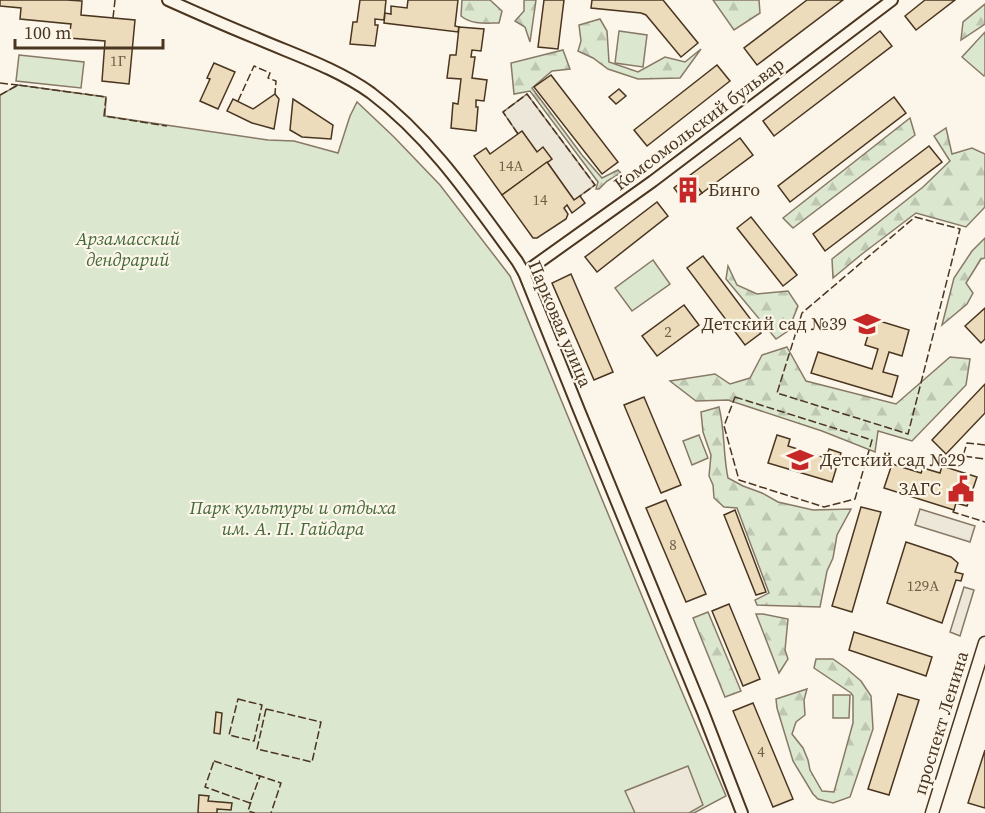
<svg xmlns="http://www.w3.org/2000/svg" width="985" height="813" viewBox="0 0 985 813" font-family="'Source Serif 4',serif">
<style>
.forest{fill:url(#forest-firs);stroke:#887966;stroke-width:1.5}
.park{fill:#dce7d0;stroke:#887966;stroke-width:1.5}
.parking{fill:#ede7d9;stroke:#887966;stroke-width:1.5}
.building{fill:#ecdcbc;stroke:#4a3520;stroke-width:1.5}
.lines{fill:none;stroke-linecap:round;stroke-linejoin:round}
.tertiary-casing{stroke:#4a3520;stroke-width:14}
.secondary-casing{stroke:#4a3520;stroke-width:15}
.tertiary{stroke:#fbf6e9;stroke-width:10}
.secondary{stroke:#fbf6e9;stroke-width:12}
.fence{stroke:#4a3520;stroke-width:1.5;stroke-dasharray:8 3;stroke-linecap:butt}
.labels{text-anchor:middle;stroke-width:4.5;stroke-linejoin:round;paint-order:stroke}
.number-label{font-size:15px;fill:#725f47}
.street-label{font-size:18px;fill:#4a3520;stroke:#fbf6e9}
.poi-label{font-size:18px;fill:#4a3520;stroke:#fbf6e9;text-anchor:start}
.park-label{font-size:18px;font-style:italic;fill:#436837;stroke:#fbf6e9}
</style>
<defs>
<pattern id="forest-firs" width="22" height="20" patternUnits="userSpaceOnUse" patternTransform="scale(1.5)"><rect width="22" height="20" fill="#dce7d0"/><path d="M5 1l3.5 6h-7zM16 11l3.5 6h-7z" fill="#bec7b2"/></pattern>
</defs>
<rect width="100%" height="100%" fill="#fbf6e9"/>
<!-- forest -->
<g class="forest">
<path d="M462,0H490L502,11L499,23C486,23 472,25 461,16Z"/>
<polygon points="524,0 536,0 530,42 525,27 515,21 524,11"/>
<polygon points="713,0 759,0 760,13 734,30"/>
<polygon points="985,4 985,24 961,40 963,22"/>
<polygon points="600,19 607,31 609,62 638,72 665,57 685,62 701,49 680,78 638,79 608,69 593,58 578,51 581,41 579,25"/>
<polygon points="563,50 570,69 552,71 532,88 582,155 602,178 618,170 621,173 607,181 599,189 596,189 598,182 530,91 514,94 511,63"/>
<polygon points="910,118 915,135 793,228 783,218"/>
<polygon points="946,128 952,154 972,148 985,154 985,207 966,227 916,213 862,254 833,278 832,259 923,187 950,161 934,136"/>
<polygon points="985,238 985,258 981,259 966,283 973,293 967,304 942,325 954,278 972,251"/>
<polygon points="728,266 737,285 757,294 788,291 798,306 788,331 776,339 726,279"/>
<polygon points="787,347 806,381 896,404 950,357 970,359 966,385 912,441 878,431 875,452 822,431 728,400 696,401 670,381 715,374 730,384 750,378 762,355"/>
<path d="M719,407C725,430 723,455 728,478L743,486L762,493L778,502L813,510L851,509L837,535L833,558L827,571L820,607L757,605L755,600L769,593L737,508L724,507L714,498L713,485L709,476L711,455L703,432L701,412Z"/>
<polygon points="708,612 741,691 725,697 693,618"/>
<polygon points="756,614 763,614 788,619 785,650 788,659 779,673"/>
<polygon points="816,659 833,659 847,669 861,681 871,696 873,729 850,797 833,803 818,799 813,794 793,761 777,708 776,699 807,689 804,700 805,715 796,722 792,734 803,748 808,760 810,770 822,791 834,792 853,723 853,696 851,693 814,668"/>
</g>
<!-- park -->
<g class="park">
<polygon points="619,31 647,35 643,67 615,63"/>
<polygon points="985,32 985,75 984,76 962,57"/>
<polygon points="19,55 84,62 81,88 16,81"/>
<polygon points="18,85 106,97 105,116 268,140 294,141 338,153 350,116 357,102 394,137 440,185 510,276 658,635 726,796 694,813 0,813 0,95"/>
<polygon points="653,260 670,284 632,311 615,288"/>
<polygon points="699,435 708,458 692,465 683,441"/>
<polygon points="833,695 850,695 849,718 833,718"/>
</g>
<!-- parking -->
<g class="parking">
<polygon points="527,94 595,185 574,200 547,162 543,148 537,152 522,132 518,134 503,112"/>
<polygon points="920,509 975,526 970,542 915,525"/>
<polygon points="964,587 974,590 960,636 950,632"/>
<polygon points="688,766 703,805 689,813 635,813 625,791"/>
</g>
<!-- building -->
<g class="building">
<polygon points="0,0 67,0 82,1 81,15 135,20 129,84 102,81 105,41 69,38 71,24 20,19 21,8 0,6"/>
<polygon points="360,0 386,0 384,20 375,19 375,25 378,25 375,46 350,44 353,22 357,22"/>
<polygon points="408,0 458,0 455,26 459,27 458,32 384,23 385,13 391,14 391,6 407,8"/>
<polygon points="544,0 564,0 558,49 538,47"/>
<polygon points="592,0 663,0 698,43 681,57 646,15 641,13 591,8"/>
<polygon points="807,0 843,0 757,65 744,48"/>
<polygon points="925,0 955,0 916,30 905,16"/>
<polygon points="459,27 484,29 481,51 472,50 471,57 475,57 472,78 487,80 484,101 476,100 476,107 478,107 476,131 451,128 453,103 458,104 461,79 447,78 450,55 456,55"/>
<polygon points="880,31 892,46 774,136 763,121"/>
<polygon points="214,63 235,72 218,109 200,101 210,79 207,78"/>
<polygon points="717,65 730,81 647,146 634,130"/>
<polygon points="551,75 618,162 602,174 534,87"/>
<polygon points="619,89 626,96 616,104 609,97"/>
<polygon points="275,94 279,99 274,129 252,123 227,111 233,99 253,109"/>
<polygon points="894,97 906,113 790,202 778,186"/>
<polygon points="293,99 333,125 331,139 302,137 290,130"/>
<polygon points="522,131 537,152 543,147 552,159 502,195 474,156 486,148 490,154"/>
<polygon points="740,138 753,155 702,193 689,176"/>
<polygon points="929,146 942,162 825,251 813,234"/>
<polygon points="547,162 574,200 580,196 585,203 572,213 567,205 564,208 568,214 566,219 537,238 533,238 502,195"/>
<polygon points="689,176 702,193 686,204 674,188"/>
<polygon points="657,202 668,216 597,272 585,257"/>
<polygon points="751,217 797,275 783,286 737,228"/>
<polygon points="703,256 761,333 745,345 687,268"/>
<polygon points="571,274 613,372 594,380 552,283"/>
<polygon points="684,305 699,325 657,356 642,336"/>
<polygon points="985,308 985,339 981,343 965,326"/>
<polygon points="873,319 909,330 902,356 889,352 883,372 898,376 892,397 811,373 818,352 872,369 878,349 865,345"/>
<polygon points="985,384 985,413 946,454 932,440"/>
<polygon points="644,397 681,485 661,493 624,405"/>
<polygon points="777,435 790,439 788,446 826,458 829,449 841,453 832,482 768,463"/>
<polygon points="892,464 921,473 923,468 940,473 942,466 977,477 967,506 956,503 954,510 884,488"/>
<polygon points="666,500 706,594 686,602 646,508"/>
<polygon points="861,507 881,512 852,612 832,606"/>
<polygon points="735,510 766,592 756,595 724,515"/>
<polygon points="906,542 951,557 958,563 955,572 963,574 961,581 956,580 942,623 887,603"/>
<polygon points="729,604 760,679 743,686 712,611"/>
<polygon points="854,632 932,657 926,676 849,650"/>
<polygon points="898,694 919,700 889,795 868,789"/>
<polygon points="753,703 793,799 773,807 733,711"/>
<polygon points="216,712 222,713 220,734 214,733"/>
<polygon points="985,750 985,808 968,803"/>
<polygon points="199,795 209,796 208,801 232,803 231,810 217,809 217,813 198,813"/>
</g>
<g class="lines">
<!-- tertiary casing -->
<g class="tertiary-casing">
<g id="tertiary">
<path d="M168,0C197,13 226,26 256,38C295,55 336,68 371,93C431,138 473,201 517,261L524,273L579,410L703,712L742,813"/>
<polyline points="524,273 653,181 892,0"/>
</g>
</g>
<!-- secondary casing -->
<g class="secondary-casing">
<polyline id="secondary" points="932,813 985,643"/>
</g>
<!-- tertiary -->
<use href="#tertiary" class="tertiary"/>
<!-- secondary -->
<use href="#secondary" class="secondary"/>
<!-- fence -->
<g class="fence">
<polyline points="113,18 115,0"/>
<polyline points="0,83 18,85"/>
<polyline points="0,95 18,85 106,97 104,116 167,126"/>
<polyline points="238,101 254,66 270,73 268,78 276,81 275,94"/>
<polyline points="518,134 503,112 527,94 595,185 580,196"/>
<polygon points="915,217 960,229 908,434 777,393 802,313"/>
<polygon points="735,397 872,440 855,499 824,507 739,480 724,426"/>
<polyline points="985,445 967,443 963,456 985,459"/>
<polyline points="954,510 953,512 985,522"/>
<polygon points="238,699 262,705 254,741 229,735"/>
<polygon points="266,709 321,722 312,762 257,749"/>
<polygon points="214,761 260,776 250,803 205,787"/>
<polyline points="259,779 260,776 281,783 271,813"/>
<polyline points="251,802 248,811 255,813"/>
</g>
</g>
<!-- icons -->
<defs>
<g id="building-bare" transform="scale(2.07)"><path d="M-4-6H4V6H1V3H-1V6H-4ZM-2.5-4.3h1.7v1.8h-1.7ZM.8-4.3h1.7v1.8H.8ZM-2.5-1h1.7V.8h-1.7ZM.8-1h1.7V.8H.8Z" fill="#c62828" stroke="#fbf6e9" stroke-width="2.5" paint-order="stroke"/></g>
<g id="school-bare" transform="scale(2.07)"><path d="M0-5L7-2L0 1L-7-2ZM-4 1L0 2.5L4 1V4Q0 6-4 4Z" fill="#c62828" stroke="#fbf6e9" stroke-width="2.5" paint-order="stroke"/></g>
<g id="civic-bare" transform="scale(2.07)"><path d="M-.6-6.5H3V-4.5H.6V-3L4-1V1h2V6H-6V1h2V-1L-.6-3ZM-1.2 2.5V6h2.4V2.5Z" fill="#c62828" stroke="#fbf6e9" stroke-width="2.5" paint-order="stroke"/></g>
</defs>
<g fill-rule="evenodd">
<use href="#building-bare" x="688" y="190"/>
<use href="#school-bare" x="867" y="324"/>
<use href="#school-bare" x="800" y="460"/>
<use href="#civic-bare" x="961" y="489"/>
</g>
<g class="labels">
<!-- number labels -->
<g class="number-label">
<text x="118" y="66">1Г</text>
<text x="511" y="171">14А</text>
<text x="540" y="205">14</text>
<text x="668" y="337">2</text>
<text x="673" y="550">8</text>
<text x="923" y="591">129А</text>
<text x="761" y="757">4</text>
</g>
<!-- street labels -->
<g class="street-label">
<text transform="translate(699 124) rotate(-37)" y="6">Комсомольский бульвар</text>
<text transform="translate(560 324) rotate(67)" y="6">Парковая улица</text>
<text transform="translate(941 723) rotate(-73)" y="6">проспект Ленина</text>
</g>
<!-- poi labels -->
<g class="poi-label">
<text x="708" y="196">Бинго</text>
<text x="847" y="330" text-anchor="end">Детский сад №39</text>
<text x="820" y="466">Детский сад №29</text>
<text x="941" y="495" text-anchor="end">ЗАГС</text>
</g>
<!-- park labels -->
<g class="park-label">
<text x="128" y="245">Арзамасский<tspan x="128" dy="21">дендрарий</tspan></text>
<text x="293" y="514">Парк культуры и отдыха<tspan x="293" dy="21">им. А. П. Гайдара</tspan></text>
</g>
</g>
<!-- scale -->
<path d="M15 39v9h148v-9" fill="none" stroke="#4a3520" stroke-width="3"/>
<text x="24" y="39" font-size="18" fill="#4a3520" stroke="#fbf6e9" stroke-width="4.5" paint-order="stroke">100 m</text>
</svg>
